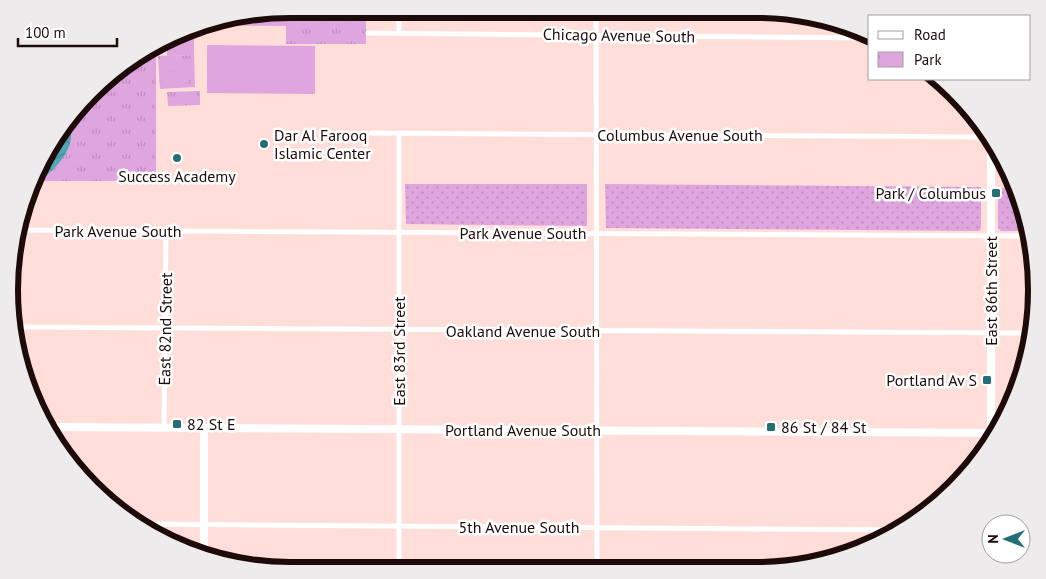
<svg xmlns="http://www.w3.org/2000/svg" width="1046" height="579" viewBox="0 0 1046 579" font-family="'PT Sans',sans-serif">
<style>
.grass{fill:url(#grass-dots)}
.park{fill:url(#park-tufts)}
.pitch{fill:#dea5de}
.water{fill:url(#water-waves)}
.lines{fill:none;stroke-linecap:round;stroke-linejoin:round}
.street{stroke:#fff;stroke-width:5}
.secondary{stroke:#fff;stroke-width:8}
.poi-dot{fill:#246e76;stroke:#fff;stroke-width:2}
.labels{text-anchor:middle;stroke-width:5;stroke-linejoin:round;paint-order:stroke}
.street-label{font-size:16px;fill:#1d0b0a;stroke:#fff}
.poi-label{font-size:16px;fill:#1d0b0a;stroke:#fff;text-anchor:start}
.rim{fill:none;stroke:#1d0b0a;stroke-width:6}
</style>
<defs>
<pattern id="grass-dots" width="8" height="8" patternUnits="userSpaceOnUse" patternTransform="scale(1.25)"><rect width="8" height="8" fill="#dea5de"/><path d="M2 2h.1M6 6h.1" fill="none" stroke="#be8dbd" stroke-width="1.8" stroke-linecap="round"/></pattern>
<pattern id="park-tufts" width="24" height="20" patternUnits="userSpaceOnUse" patternTransform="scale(1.25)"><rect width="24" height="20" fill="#dea5de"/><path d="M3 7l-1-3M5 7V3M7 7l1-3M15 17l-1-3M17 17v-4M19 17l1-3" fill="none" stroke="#be8dbd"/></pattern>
<pattern id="water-waves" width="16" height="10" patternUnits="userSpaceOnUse" patternTransform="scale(1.25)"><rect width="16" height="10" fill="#4da8b4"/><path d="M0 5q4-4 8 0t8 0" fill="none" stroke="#3f8791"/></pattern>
</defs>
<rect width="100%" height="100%" fill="#ffddd8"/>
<!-- grass -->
<g class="grass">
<polygon points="405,184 587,184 587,226 406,224"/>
<polygon points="605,184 981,187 981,228 979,231 606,228"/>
<polygon points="998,188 1013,188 1028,217 1029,231 1001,231 998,228"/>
</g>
<!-- park -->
<g class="park">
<polygon points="290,9 366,9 366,44 286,44 286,26 196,25"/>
<polygon points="156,47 156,181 35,181 56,133 119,67"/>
<polygon points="194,55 195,87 160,89 158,56"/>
<polygon points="200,91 200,105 168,106 167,92"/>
</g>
<!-- pitch -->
<g class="pitch">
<polygon points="290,9 344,9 344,11 284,10"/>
<polygon points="170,39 194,39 194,55 167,56 167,41"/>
<polygon points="207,45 315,46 315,94 207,93"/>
<polygon points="188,59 189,70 165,71 165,60"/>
<rect x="165" y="74" width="24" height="11"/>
</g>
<!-- water -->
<path class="water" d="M68,121C81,149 51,172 32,188L56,133Z"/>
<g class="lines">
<!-- street -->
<g class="street">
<polyline points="399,9 399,33"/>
<polyline points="596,9 597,569"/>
<polyline points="368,33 870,38"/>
<polyline points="371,133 988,137"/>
<polyline points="17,230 1029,236"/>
<polyline points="14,327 1032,333"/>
<polyline points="164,428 166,231"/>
<polyline points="139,524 899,530"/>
<polyline points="399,569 399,133"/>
</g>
<!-- secondary -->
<g class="secondary">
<polyline points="991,142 991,441"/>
<polyline points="49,427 997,433"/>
<polyline points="204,555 204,428"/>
</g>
</g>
<!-- markers -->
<g class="poi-dot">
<circle cx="264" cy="144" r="5"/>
<circle cx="177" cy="158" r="5"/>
<rect x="991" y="188" width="10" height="10" rx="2.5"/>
<rect x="982" y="375" width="10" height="10" rx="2.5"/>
<rect x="172" y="419" width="10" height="10" rx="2.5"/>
<rect x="766" y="422" width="10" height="10" rx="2.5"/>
</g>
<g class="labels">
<!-- street labels -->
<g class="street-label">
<text transform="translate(619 35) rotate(1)" y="6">Chicago Avenue South</text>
<text x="680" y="141">Columbus Avenue South</text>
<text x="118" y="237">Park Avenue South</text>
<text x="523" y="239">Park Avenue South</text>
<text transform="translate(991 291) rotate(-90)" y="6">East 86th Street</text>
<text transform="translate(165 329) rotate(-89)" y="6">East 82nd Street</text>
<text x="523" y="337">Oakland Avenue South</text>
<text transform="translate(399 351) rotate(-90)" y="6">East 83rd Street</text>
<text x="523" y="436">Portland Avenue South</text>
<text x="519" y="533">5th Avenue South</text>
</g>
<!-- poi labels -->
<g class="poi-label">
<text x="274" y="141">Dar Al Farooq<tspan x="274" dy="18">Islamic Center</tspan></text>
<text x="177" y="182" text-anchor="middle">Success Academy</text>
<text x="986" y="199" text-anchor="end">Park / Columbus</text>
<text x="977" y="386" text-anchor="end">Portland Av S</text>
<text x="187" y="430">82 St E</text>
<text x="781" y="433">86 St / 84 St</text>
</g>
</g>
<!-- crop -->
<path d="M0 0H1046V579H0ZM290 18H756A272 272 0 0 1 1028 290V290A272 272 0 0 1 756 562H290A272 272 0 0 1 18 290V290A272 272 0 0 1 290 18Z" fill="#edebeb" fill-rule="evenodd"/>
<path class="rim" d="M290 18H756A272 272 0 0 1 1028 290V290A272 272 0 0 1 756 562H290A272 272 0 0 1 18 290V290A272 272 0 0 1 290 18Z"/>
<!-- legend -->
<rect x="868" y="15" width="162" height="65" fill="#ffffff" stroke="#a59d9d"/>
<rect x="878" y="31" width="25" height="8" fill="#ffffff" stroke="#a59d9d"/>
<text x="914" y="40" font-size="15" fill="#1d0b0a">Road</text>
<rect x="878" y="52" width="25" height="15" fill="url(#park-tufts)" stroke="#a59d9d"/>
<text x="914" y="65" font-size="15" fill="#1d0b0a">Park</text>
<!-- north arrow -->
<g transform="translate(1006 539) rotate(270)"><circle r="24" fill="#ffffff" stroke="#a59d9d"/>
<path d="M0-4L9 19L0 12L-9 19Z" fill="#246e76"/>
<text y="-8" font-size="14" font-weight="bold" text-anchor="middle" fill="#1d0b0a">N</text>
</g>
<!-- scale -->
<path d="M18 38v8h99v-8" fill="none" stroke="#1d0b0a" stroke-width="2.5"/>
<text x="25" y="38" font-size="15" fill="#1d0b0a" stroke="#ffffff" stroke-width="4" paint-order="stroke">100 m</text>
</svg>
